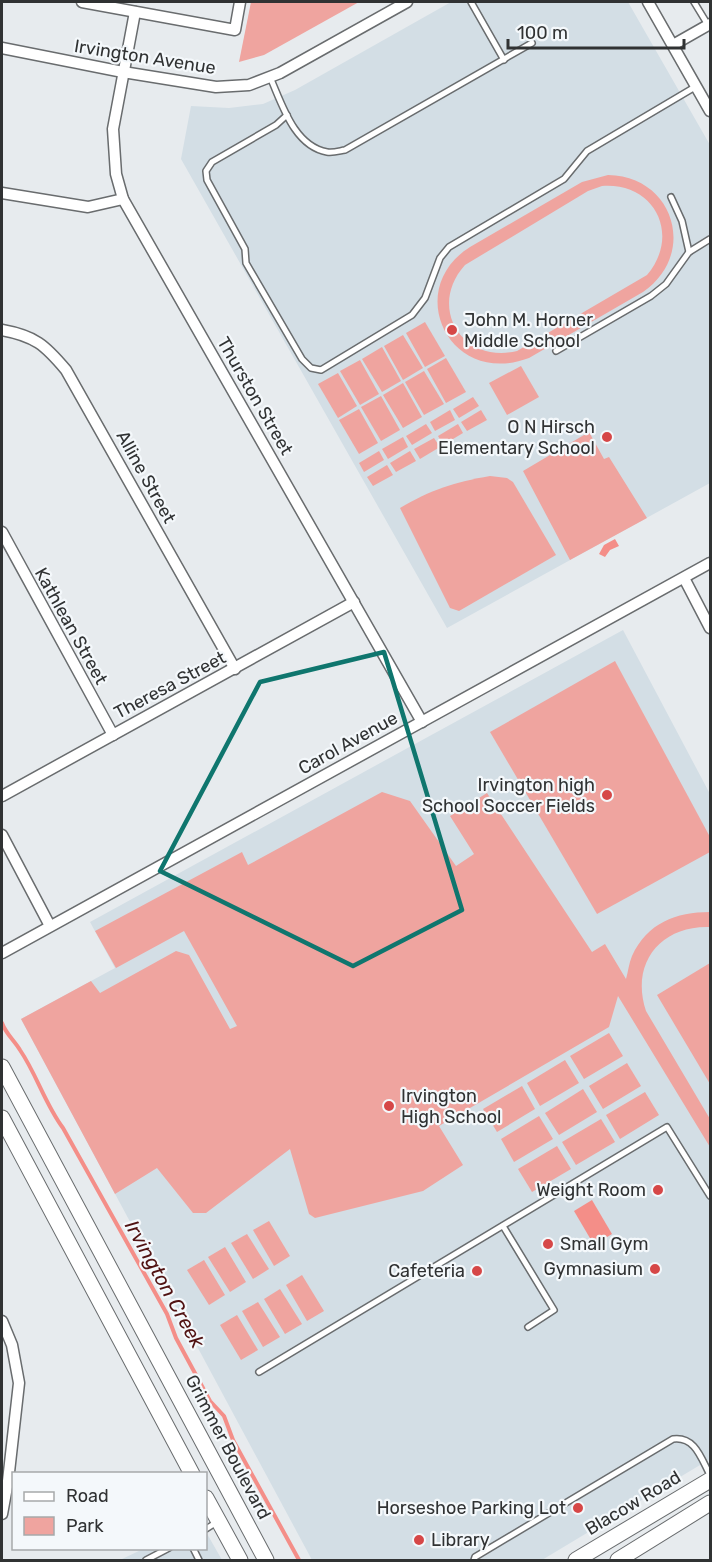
<svg xmlns="http://www.w3.org/2000/svg" width="712" height="1562" viewBox="0 0 712 1562" font-family="Rubik,sans-serif">
<style>
.built{fill:#d3dee5}
.green{fill:#efa49f;fill-rule:evenodd}
.water{fill:#f48e88}
.lines{fill:none;stroke-linecap:round;stroke-linejoin:round}
.stream{stroke:#f48e88;stroke-width:4}
.service-casing{stroke:#696c6e;stroke-width:8}
.minor-casing{stroke:#696c6e;stroke-width:13}
.secondary-casing{stroke:#696c6e;stroke-width:17}
.service{stroke:#fff;stroke-width:5}
.minor{stroke:#fff;stroke-width:10}
.secondary{stroke:#fff;stroke-width:15}
.marked{fill:none;stroke:#0f766e;stroke-width:4.5;stroke-linejoin:round}
.poi-dot{fill:#d64747;stroke:#f4f8fb;stroke-width:2}
.labels{text-anchor:middle;stroke-width:4.5;stroke-linejoin:round;paint-order:stroke}
.street-label{font-size:18px;fill:#303233;stroke:#f4f8fb}
.poi-label{font-size:18px;fill:#303233;stroke:#f4f8fb;text-anchor:end}
.water-label{font-size:20px;font-style:italic;fill:#501212;stroke:#f4f8fb}
</style>
<rect width="100%" height="100%" fill="#e7ebee"/>
<!-- built -->
<g class="built">
<polygon points="451,2 628,2 710,145 710,483 447,628 181,159 191,106 229,108 263,104 295,90"/>
<polygon points="623,630 710,794 710,1459 542,1560 312,1560 21,1019 115,968 90,922"/>
<polygon points="206,1532 222,1560 120,1560 143,1549 206,1548"/>
</g>
<!-- green -->
<g class="green">
<polygon points="251,2 359,2 264,55 239,62"/>
<path d="M608,175C674,176 698,254 643,292L529,358C450,388 402,290 470,247L582,182ZM602,186C655,182 681,235 647,275L517,351C462,364 427,307 465,265L588,191Z"/>
<polygon points="425,322 445,356 425,367 406,333"/>
<polygon points="403,335 423,368 403,380 384,346"/>
<polygon points="382,347 401,381 382,392 362,359"/>
<polygon points="446,358 466,392 446,403 427,369"/>
<polygon points="360,360 379,394 360,405 340,371"/>
<polygon points="521,366 539,397 507,415 489,383"/>
<polygon points="424,371 444,404 424,415 405,382"/>
<polygon points="338,373 357,406 338,418 318,384"/>
<polygon points="403,383 422,417 403,428 383,395"/>
<polygon points="381,396 400,430 381,441 361,407"/>
<polygon points="473,397 479,406 459,418 453,409"/>
<polygon points="359,409 378,443 359,454 339,420"/>
<polygon points="450,410 455,420 435,431 430,422"/>
<polygon points="481,410 487,420 467,431 461,422"/>
<polygon points="426,424 432,433 412,445 406,436"/>
<polygon points="458,424 463,433 443,445 438,436"/>
<polygon points="589,432 604,459 609,457 647,518 570,560 523,471"/>
<polygon points="403,437 408,447 388,459 382,449"/>
<polygon points="434,438 440,447 420,459 414,449"/>
<polygon points="379,451 384,460 364,472 359,463"/>
<polygon points="410,451 416,461 396,472 390,463"/>
<polygon points="387,465 393,475 373,486 367,477"/>
<path d="M490,476L507,478L513,482L556,555L459,611L450,608L400,508C430,490 455,482 490,476Z"/>
<polygon points="615,661 710,837 710,852 597,914 490,732"/>
<path d="M382,792L410,801L456,866L474,854L450,816L487,793L592,952L605,944L626,979C628,972 629,963 632,956C647,923 676,912 710,912V927C661,925 630,963 646,1011L710,1119V1147L618,996L609,1027L439,1126L463,1165L423,1191L315,1218L309,1214L290,1149L206,1213H193L157,1168L115,1194L21,1019L91,981L100,993L176,951L189,955L230,1029L237,1026L184,931L116,968L95,931L242,852L248,865Z"/>
<polygon points="710,963 710,1084 657,995"/>
<polygon points="609,1033 623,1056 584,1079 570,1056"/>
<polygon points="565,1060 579,1083 540,1106 527,1083"/>
<polygon points="627,1063 641,1086 603,1109 589,1086"/>
<polygon points="522,1086 535,1109 497,1132 483,1109"/>
<polygon points="583,1089 597,1112 559,1135 545,1113"/>
<polygon points="645,1092 659,1115 620,1139 606,1115"/>
<polygon points="539,1116 553,1139 514,1162 501,1139"/>
<polygon points="601,1119 615,1142 576,1165 562,1142"/>
<polygon points="557,1146 571,1169 532,1192 518,1169"/>
<polygon points="269,1221 290,1256 274,1266 253,1230"/>
<polygon points="247,1234 269,1269 253,1279 231,1243"/>
<polygon points="225,1247 246,1282 230,1292 208,1257"/>
<polygon points="204,1260 225,1295 209,1305 187,1270"/>
<polygon points="302,1275 324,1311 307,1321 286,1285"/>
<polygon points="280,1289 302,1324 285,1334 264,1299"/>
<polygon points="258,1302 280,1337 263,1347 242,1311"/>
<polygon points="237,1315 258,1350 241,1360 220,1325"/>
</g>
<!-- water -->
<g class="water">
<polygon points="615,539 619,546 610,550 605,557 599,554 604,545"/>
<polygon points="592,1200 612,1234 594,1245 574,1211"/>
</g>
<g class="lines">
<!-- stream -->
<path class="stream" d="M2,1023C6,1034 14,1040 20,1050C37,1075 45,1104 63,1128L167,1314L176,1338L210,1401L224,1416L233,1440L299,1560"/>
<!-- service casing -->
<g class="service-casing">
<g id="service">
<polyline points="471,2 504,60"/>
<polyline points="694,2 708,25"/>
<path d="M270,77C282,104 294,146 327,152C333,153 339,151 345,150L532,43"/>
<polyline points="287,115 276,125 212,162 206,171 207,180 245,249 246,263 302,359 311,368 321,370 412,315 425,298 440,258 449,247 564,179 587,151 695,87"/>
<polyline points="671,197 682,221 689,252"/>
<polyline points="556,351 651,296 666,284 689,252 710,239"/>
<polyline points="503,1226 554,1310 528,1327"/>
<polyline points="259,1372 667,1127 710,1196"/>
<polyline points="206,1529 217,1522"/>
<polyline points="193,1548 199,1560"/>
<polyline points="146,1560 169,1548"/>
<path d="M474,1560L475,1557L673,1439C695,1436 701,1458 710,1475"/>
</g>
</g>
<!-- minor casing -->
<g class="minor-casing">
<g id="minor">
<polyline points="82,2 235,30 240,2"/>
<polyline points="648,2 710,111"/>
<polyline points="135,12 113,129 116,174 123,199 422,722"/>
<polyline points="673,45 710,24"/>
<polyline points="2,48 123,72 216,87 249,85 280,73 407,2"/>
<polyline points="2,193 88,207 123,199"/>
<path d="M2,330C35,336 45,345 66,370L235,669"/>
<polyline points="2,532 113,735"/>
<polyline points="684,578 710,628"/>
<polyline points="2,796 354,602"/>
<polyline points="2,835 50,926"/>
<polyline points="2,953 710,563"/>
<polyline points="2,1321 12,1345 19,1383 8,1481 2,1514"/>
</g>
</g>
<!-- secondary casing -->
<g class="secondary-casing">
<g id="secondary">
<polyline points="2,1067 266,1560"/>
<polyline points="2,1118 192,1474"/>
<polyline points="206,1498 240,1560"/>
<polyline points="576,1560 710,1480"/>
<polyline points="618,1560 710,1503"/>
</g>
</g>
<!-- service -->
<use href="#service" class="service"/>
<!-- minor -->
<use href="#minor" class="minor"/>
<!-- secondary -->
<use href="#secondary" class="secondary"/>
</g>
<!-- marked area -->
<path class="marked" d="M384,652L462,910L353,966L160,871L260,682Z"/>
<!-- markers -->
<g class="poi-dot">
<circle cx="452" cy="330" r="6"/>
<circle cx="607" cy="437" r="6"/>
<circle cx="607" cy="795" r="6"/>
<circle cx="389" cy="1106" r="6"/>
<circle cx="658" cy="1190" r="6"/>
<circle cx="548" cy="1244" r="6"/>
<circle cx="655" cy="1269" r="6"/>
<circle cx="477" cy="1271" r="6"/>
<circle cx="578" cy="1508" r="6"/>
<circle cx="419" cy="1540" r="6"/>
</g>
<g class="labels">
<!-- street labels -->
<g class="street-label">
<text transform="translate(145 57) rotate(9)" y="6">Irvington Avenue</text>
<text transform="translate(255 396) rotate(60)" y="6">Thurston Street</text>
<text transform="translate(146 477) rotate(61)" y="6">Alline Street</text>
<text transform="translate(71 626) rotate(61)" y="6">Kathlean Street</text>
<text transform="translate(170 685) rotate(-28)" y="6">Theresa Street</text>
<text transform="translate(348 743) rotate(-29)" y="6">Carol Avenue</text>
<text transform="translate(228 1447) rotate(62)" y="6">Grimmer Boulevard</text>
<text transform="translate(633 1503) rotate(-31)" y="6">Blacow Road</text>
</g>
<!-- poi labels -->
<g class="poi-label">
<text x="464" y="326" text-anchor="start">John M. Horner<tspan x="464" dy="21">Middle School</tspan></text>
<text x="595" y="433">O N Hirsch<tspan x="595" dy="21">Elementary School</tspan></text>
<text x="595" y="791">Irvington high<tspan x="595" dy="21">School Soccer Fields</tspan></text>
<text x="401" y="1102" text-anchor="start">Irvington<tspan x="401" dy="21">High School</tspan></text>
<text x="646" y="1196">Weight Room</text>
<text x="560" y="1250" text-anchor="start">Small Gym</text>
<text x="643" y="1275">Gymnasium</text>
<text x="465" y="1277">Cafeteria</text>
<text x="566" y="1514">Horseshoe Parking Lot</text>
<text x="431" y="1546" text-anchor="start">Library</text>
</g>
<!-- water labels -->
<g class="water-label">
<text transform="translate(165 1284) rotate(61)" y="7">Irvington Creek</text>
</g>
</g>
<!-- border -->
<rect width="712" height="1562" fill="none" stroke="#303233" stroke-width="6"/>
<!-- legend -->
<rect x="12" y="1472" width="195" height="78" fill="#f4f8fb" stroke="#a6a9ab" stroke-width="1.5"/>
<rect x="24" y="1492" width="30" height="9" fill="#ffffff" stroke="#a6a9ab" stroke-width="1.5"/>
<text x="66" y="1502" font-size="18" fill="#303233">Road</text>
<rect x="24" y="1517" width="30" height="18" fill="#efa49f" stroke="#a6a9ab" stroke-width="1.5"/>
<text x="66" y="1532" font-size="18" fill="#303233">Park</text>
<!-- scale -->
<path d="M508 39v9h176v-9" fill="none" stroke="#303233" stroke-width="3"/>
<text x="517" y="39" font-size="18" fill="#303233" stroke="#f4f8fb" stroke-width="4.5" paint-order="stroke">100 m</text>
</svg>
